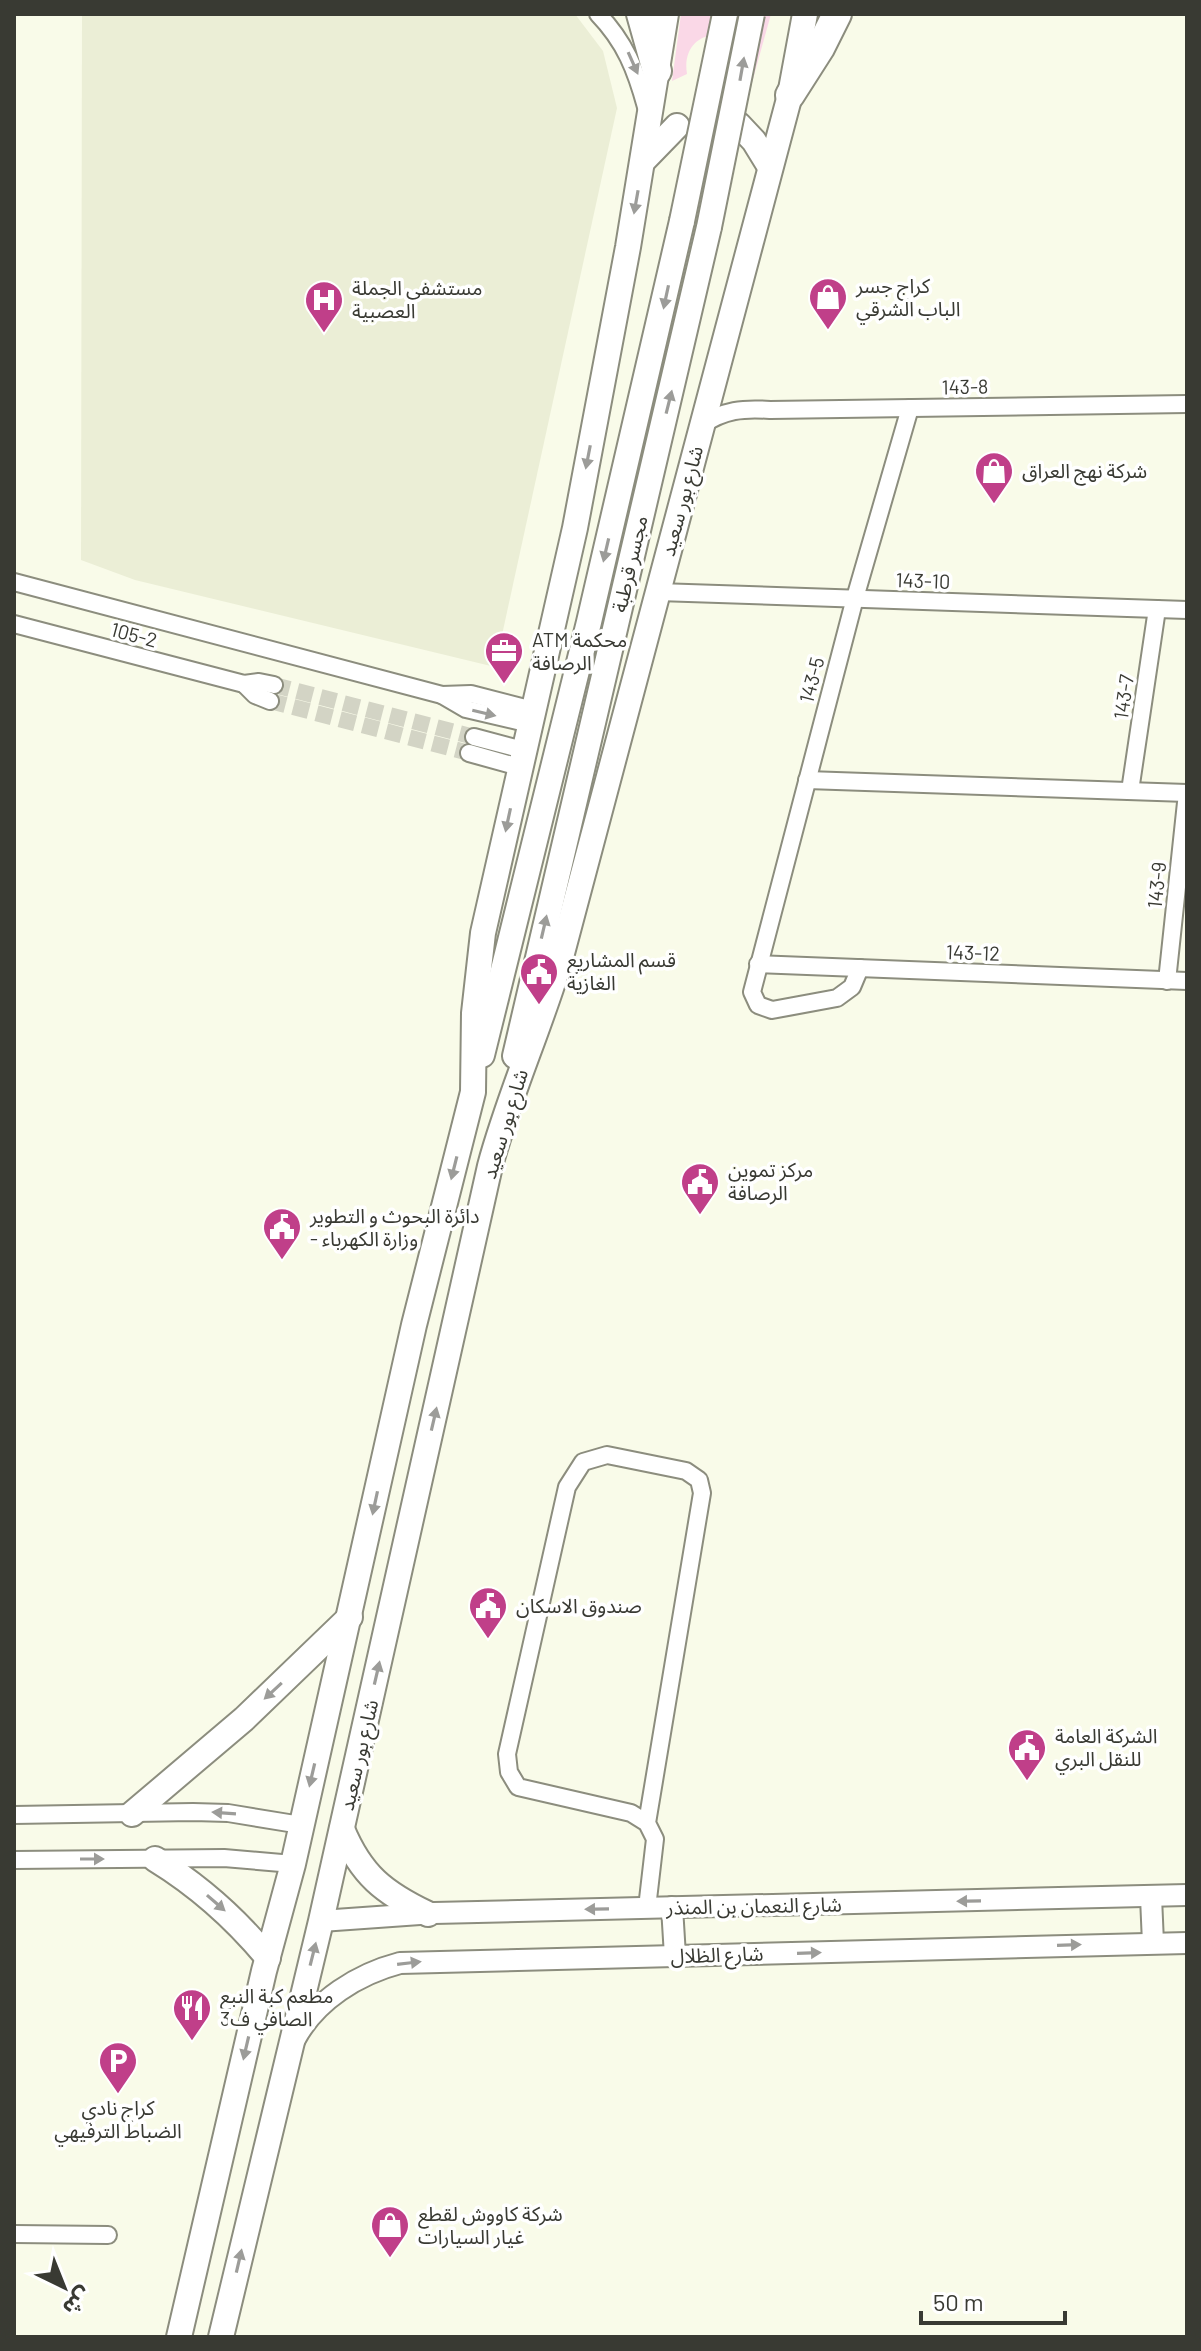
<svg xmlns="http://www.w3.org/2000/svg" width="1201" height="2351" viewBox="0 0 1201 2351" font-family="Barlow,'Noto Sans Arabic',sans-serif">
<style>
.built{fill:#ebeed6}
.green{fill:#fad8e7}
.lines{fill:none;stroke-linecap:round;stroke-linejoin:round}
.minor-tunnel{stroke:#d3d4c5;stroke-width:16;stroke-dasharray:16 8;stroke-linecap:butt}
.minor-casing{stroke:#8c8d7e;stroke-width:20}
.tertiary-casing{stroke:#8c8d7e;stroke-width:24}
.primary-casing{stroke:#8c8d7e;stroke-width:28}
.motorway-casing{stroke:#8c8d7e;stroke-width:32}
.minor{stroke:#fff;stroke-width:16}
.tertiary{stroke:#fff;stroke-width:20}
.primary{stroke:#fff;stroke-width:24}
.motorway{stroke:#fff;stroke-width:28}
.primary-bridge-casing{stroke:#8c8d7e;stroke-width:28;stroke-linecap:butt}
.primary-bridge{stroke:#fff;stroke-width:24}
.oneway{fill:#9c9c99}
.labels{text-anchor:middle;stroke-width:7;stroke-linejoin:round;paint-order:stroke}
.poi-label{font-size:20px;fill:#393a33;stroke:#fff;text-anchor:start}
.street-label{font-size:20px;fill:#393a33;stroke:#fff}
</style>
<rect width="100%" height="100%" fill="#f9fbe9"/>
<!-- built -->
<polygon class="built" points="82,14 575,14 603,51 617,108 495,667 135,580 81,560"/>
<!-- green -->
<path class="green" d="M681,14H771L748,97L744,89L740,47C715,23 681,39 687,74L672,81Z"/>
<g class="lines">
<!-- minor-tunnel -->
<g class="minor-tunnel">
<polyline points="274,685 474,737"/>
<polyline points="270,701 469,753"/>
</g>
<!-- minor casing -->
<g class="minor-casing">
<g id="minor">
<path d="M598,14C625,42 636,70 646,107"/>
<path d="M702,425C724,410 743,408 770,410L1187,404"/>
<polyline points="14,582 442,695 471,694 533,710"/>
<polyline points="658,592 1187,610"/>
<polyline points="14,624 244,684 259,682 274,685"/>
<polyline points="244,684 255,695 270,701"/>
<polyline points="442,695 466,709 530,724"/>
<polyline points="474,737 523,750"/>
<polyline points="469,753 519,767"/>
<polyline points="807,780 1187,793"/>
<polyline points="1130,791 1157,609"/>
<polyline points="758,964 1187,981"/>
<polyline points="860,968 852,987 837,998 772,1010 758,1005 752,992 855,598 910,408"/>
<polyline points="1167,981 1187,793"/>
<polyline points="14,1815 193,1812 228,1813 301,1825"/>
<polyline points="14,1860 224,1858 293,1864"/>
<polyline points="647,1908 655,1839 647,1823 631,1813 518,1787 509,1772 507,1754 567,1487 583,1462 607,1455 686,1471 699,1480 702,1493 647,1823"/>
<polyline points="14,2234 108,2235"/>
</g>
</g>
<!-- tertiary casing -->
<g class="tertiary-casing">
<g id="tertiary">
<polyline points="1151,1897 1153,1943"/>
<polyline points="672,1907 675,1956"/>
<polyline points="321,1921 434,1913 1187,1895"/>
<path d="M295,2039C316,2000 358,1974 400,1963L1187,1943"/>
</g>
</g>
<!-- primary casing -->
<g class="primary-casing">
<g id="primary">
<polyline points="739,125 754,141 770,167"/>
<polyline points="643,161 677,126"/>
<polyline points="482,1055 589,622 682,221"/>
<polyline points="515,1056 709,227"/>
<polyline points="132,1814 244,1719 350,1617"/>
<path d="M342,1829C361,1875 384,1893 428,1914"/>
<path d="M155,1859C199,1886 235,1918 268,1958"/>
<polyline points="179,2337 264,1971 293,1864 414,1325 473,1092 474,1013 483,933 575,528 628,247 666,14"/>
<path d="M221,2337L321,1921L490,1166C509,1095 540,1028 561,957L790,95L805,14"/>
</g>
</g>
<!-- motorway casing -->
<g class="motorway-casing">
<g id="motorway">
<polyline points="641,14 657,71"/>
<polyline points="790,95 820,48 837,14"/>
</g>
</g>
<!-- minor -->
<use href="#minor" class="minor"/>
<!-- tertiary -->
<use href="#tertiary" class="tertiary"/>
<!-- primary -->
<use href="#primary" class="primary"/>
<!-- motorway -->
<use href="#motorway" class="motorway"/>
<!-- primary-bridge casing -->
<g class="primary-bridge-casing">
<g id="primary-bridge">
<polyline points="682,221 725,14"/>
<polyline points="709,227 752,14"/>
</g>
</g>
<!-- primary-bridge -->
<use href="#primary-bridge" class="primary-bridge"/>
</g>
<!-- one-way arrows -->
<defs><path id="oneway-solid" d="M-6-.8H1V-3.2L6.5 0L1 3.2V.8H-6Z" transform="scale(2)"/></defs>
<g class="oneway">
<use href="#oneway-solid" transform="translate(633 63) rotate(66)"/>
<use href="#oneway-solid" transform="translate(742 69) rotate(-80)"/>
<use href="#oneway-solid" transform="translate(636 202) rotate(100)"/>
<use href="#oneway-solid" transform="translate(666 297) rotate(102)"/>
<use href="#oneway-solid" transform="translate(669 402) rotate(-76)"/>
<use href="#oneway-solid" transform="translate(588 457) rotate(101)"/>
<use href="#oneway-solid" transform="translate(606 550) rotate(103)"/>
<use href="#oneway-solid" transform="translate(484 713) rotate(13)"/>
<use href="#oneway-solid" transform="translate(508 820) rotate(102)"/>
<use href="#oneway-solid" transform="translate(544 927) rotate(-77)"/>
<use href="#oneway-solid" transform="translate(454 1168) rotate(104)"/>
<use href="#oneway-solid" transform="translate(434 1419) rotate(-77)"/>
<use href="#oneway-solid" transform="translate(375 1503) rotate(102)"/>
<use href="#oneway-solid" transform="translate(377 1673) rotate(-77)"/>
<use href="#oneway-solid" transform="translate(273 1691) rotate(137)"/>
<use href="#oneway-solid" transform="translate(312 1775) rotate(103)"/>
<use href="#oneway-solid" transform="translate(224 1813) rotate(-176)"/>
<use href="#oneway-solid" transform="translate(92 1859)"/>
<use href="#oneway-solid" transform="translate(969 1901) rotate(179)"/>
<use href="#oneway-solid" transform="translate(216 1903) rotate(41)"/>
<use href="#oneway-solid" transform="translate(597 1909) rotate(179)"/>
<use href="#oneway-solid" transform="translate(1069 1945) rotate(-2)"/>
<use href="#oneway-solid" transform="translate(809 1953) rotate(-2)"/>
<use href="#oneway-solid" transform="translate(313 1954) rotate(-76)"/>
<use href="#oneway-solid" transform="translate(409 1963) rotate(-7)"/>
<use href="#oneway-solid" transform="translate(246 2048) rotate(103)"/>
<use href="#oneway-solid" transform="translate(239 2261) rotate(-77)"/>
</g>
<!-- icons -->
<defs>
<g id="shop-pin" transform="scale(2)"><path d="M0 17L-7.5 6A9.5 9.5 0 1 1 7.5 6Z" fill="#c03f89" stroke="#fff"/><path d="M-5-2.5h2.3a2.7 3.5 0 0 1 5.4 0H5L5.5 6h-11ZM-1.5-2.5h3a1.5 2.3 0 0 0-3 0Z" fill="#fff"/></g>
<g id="hospital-pin" transform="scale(2)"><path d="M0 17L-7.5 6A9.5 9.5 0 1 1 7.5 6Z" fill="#c03f89" stroke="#fff"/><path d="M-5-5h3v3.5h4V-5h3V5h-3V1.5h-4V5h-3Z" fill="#fff"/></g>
<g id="office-pin" transform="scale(2)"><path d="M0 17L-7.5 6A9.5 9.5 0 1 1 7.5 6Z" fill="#c03f89" stroke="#fff"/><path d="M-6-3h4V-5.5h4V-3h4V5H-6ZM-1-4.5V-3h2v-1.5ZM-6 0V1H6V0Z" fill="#fff"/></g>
<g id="civic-pin" transform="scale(2)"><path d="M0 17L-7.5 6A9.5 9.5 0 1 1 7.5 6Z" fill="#c03f89" stroke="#fff"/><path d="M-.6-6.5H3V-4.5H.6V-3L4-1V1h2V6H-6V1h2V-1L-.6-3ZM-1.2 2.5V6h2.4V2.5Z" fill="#fff"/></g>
<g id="restaurant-pin" transform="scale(2)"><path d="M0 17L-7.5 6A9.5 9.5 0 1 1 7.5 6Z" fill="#c03f89" stroke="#fff"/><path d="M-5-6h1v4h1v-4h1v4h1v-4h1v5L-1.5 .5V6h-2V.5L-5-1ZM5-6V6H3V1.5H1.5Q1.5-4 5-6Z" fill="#fff"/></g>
<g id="parking-pin" transform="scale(2)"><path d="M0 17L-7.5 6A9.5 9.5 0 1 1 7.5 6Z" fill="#c03f89" stroke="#fff"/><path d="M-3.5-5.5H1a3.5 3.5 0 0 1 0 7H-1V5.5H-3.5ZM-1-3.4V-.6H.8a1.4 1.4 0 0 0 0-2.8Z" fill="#fff"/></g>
</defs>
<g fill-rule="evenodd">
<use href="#shop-pin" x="828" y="297"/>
<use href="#hospital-pin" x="324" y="300"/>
<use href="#shop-pin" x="994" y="471"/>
<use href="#office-pin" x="504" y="651"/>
<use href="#civic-pin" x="539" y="972"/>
<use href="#civic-pin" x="700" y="1182"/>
<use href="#civic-pin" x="282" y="1227"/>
<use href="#civic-pin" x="488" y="1606"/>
<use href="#civic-pin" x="1027" y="1748"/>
<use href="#restaurant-pin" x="192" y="2008"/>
<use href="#parking-pin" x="118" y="2061"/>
<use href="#shop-pin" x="390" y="2225"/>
</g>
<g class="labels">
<!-- poi labels -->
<g class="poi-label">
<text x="856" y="293">كراج جسر<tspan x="856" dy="23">الباب الشرقي</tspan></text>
<text x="352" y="295">مستشفى الجملة<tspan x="352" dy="23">العصبية</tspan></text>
<text x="1022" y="478">شركة نهج العراق</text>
<text x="532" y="647">ATM محكمة<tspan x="532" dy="23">الرصافة</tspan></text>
<text x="567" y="967">قسم المشاريع<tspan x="567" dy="23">الغازية</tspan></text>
<text x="728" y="1177">مركز تموين<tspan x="728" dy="23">الرصافة</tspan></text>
<text x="310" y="1223">دائرة البحوث و التطوير<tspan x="310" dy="23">- وزارة الكهرباء</tspan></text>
<text x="516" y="1613">صندوق الاسكان</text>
<text x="1055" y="1743">الشركة العامة<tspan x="1055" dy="23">للنقل البري</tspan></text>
<text x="220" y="2003">مطعم كبة النبع<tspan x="220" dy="23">الصافي ف3</tspan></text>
<text x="118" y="2115" text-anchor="middle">كراج نادي<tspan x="118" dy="23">الضباط الترفيهي</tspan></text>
<text x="418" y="2221">شركة كاووش لقطع<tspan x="418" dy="23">غيار السيارات</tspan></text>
</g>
<!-- street labels -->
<g class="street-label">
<text transform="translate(965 387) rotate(-1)" y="7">143-8</text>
<text transform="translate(682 501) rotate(-75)" y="7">شارع بور سعيد</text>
<text transform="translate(630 564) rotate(-77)" y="7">مجسر قرطبة</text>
<text transform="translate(923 581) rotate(2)" y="7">143-10</text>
<text transform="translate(134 635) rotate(15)" y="7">105-2</text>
<text transform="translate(812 680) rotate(-75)" y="7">143-5</text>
<text transform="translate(1124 697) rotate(-82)" y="7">143-7</text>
<text transform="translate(1157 885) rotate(-84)" y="7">143-9</text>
<text transform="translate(973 953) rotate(2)" y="7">143-12</text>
<text transform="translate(505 1124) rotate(-73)" y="7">شارع بور سعيد</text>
<text transform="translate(359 1755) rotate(-77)" y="7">شارع بور سعيد</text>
<text transform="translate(754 1906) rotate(-1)" y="7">شارع النعمان بن المنذر</text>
<text transform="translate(717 1955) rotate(-2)" y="7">شارع الظلال</text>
</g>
</g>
<!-- border -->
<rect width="1201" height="2351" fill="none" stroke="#393a33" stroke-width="32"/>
<!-- north arrow -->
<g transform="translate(64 2287) rotate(137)" stroke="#ffffff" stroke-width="6" paint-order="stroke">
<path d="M0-6L14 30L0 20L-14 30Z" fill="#393a33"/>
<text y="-12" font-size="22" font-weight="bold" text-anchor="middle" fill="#393a33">ش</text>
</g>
<!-- scale -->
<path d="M921 2311v12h144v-12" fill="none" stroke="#393a33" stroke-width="4"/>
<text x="933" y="2311" font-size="24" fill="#393a33" stroke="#ffffff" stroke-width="6" paint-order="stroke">50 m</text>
</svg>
